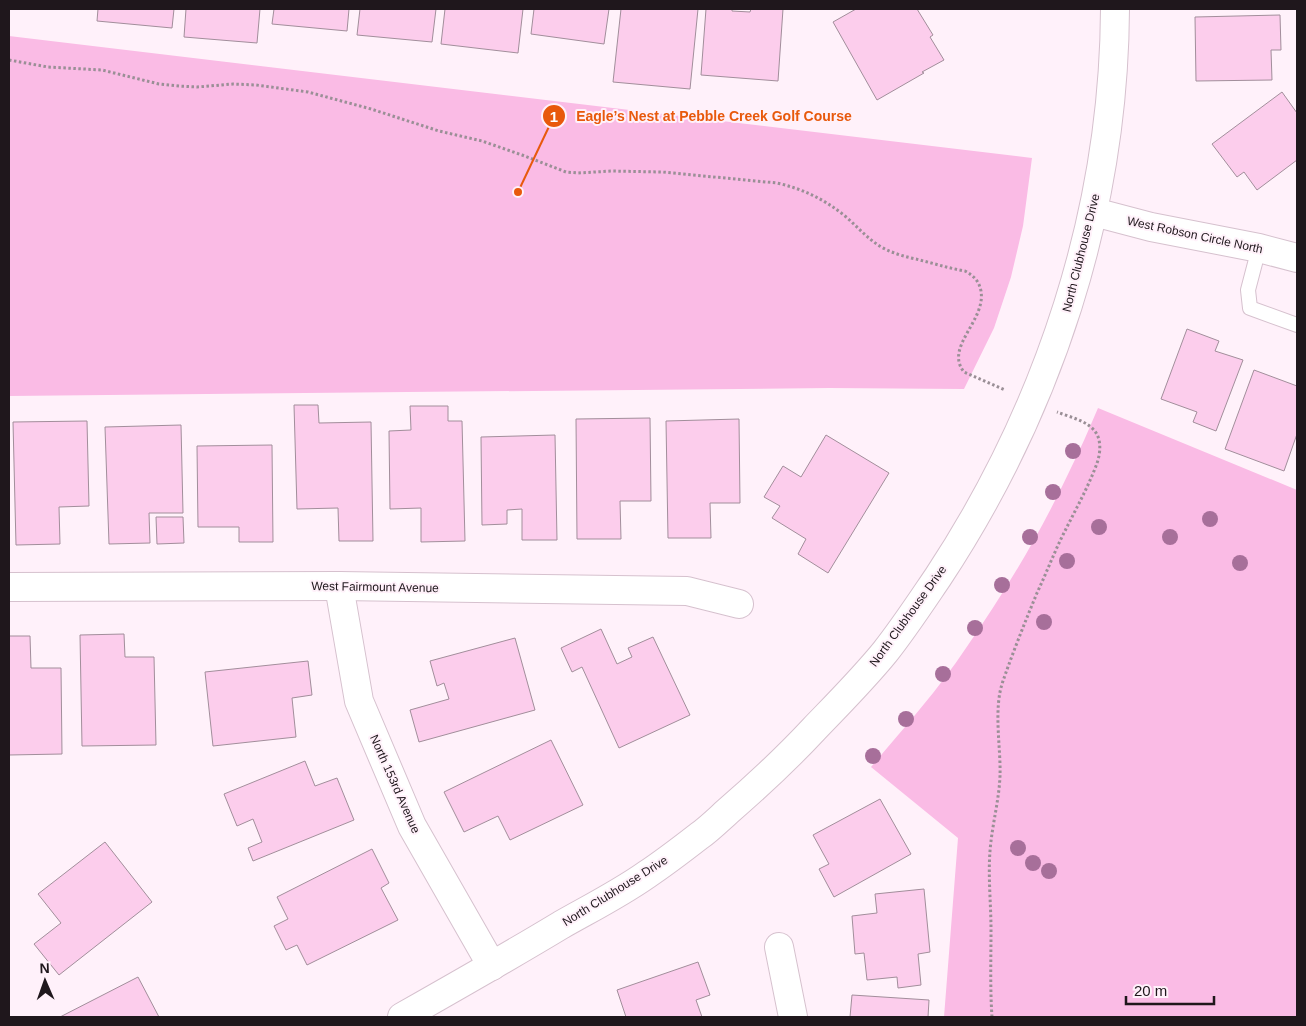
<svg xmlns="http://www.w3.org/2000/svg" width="1306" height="1026" viewBox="0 0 1306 1026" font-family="Arial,sans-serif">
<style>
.green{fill:#fabbe5}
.building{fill:#fccdec;stroke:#a28e9b}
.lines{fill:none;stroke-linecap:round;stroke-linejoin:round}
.lane-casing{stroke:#d6c1ce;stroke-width:16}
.street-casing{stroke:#d6c1ce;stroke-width:30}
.secondary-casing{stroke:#d6c1ce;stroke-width:30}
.path{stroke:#9a8f96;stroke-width:3;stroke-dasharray:2.5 2.5;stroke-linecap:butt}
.lane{stroke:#fff;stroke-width:14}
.street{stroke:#fff;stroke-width:28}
.secondary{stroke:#fff;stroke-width:28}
.tree{fill:#a76f9a}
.labels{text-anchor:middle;stroke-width:4;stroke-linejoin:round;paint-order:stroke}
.street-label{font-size:12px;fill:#1f171c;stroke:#fff1fa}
.leader{fill:none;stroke:#e8590c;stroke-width:2}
.callout-dot{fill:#e8590c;stroke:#fff1fa;stroke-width:2}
.mark-label{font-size:15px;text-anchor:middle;font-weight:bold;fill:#fff}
.callout-label{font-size:14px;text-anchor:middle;font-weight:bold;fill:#e8590c;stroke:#fff1fa;stroke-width:4;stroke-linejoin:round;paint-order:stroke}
</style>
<rect width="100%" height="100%" fill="#fff1fa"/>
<!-- green -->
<g class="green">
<polygon points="9,36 1032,158 1023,226 1011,277 994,328 964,389 829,388 9,396"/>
<path d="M1098,408L1297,490V1017H944L958,838L871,767C904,728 938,690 966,648C1005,592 1041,532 1070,470C1080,450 1089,429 1098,408Z"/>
</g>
<!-- building -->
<g class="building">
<polygon points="98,9 174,9 172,28 97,21"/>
<polygon points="186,9 260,9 257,43 184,37"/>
<polygon points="274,9 349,9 347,31 272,24"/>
<polygon points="360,9 436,9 432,42 357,35"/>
<polygon points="445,9 523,9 518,53 441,44"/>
<polygon points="534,9 609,9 604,44 531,34"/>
<polygon points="621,9 698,9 690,89 613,82"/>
<polygon points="706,9 732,9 732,11 750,12 751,9 783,9 778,81 701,75"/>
<polygon points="856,9 917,9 933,35 930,37 944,60 922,72 924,73 877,100 833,22"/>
<polygon points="1280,15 1281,50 1271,50 1272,80 1196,81 1195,17"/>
<polygon points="1282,92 1297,113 1297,160 1257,190 1244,172 1237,177 1212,144"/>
<polygon points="1187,329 1219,341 1215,351 1243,360 1216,431 1193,422 1197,412 1161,399"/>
<polygon points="1254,370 1297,386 1297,434 1284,471 1225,449"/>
<polygon points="294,405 318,405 319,423 371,422 373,541 339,541 338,508 297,509"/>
<polygon points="410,406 448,406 448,421 462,421 465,541 421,542 421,508 390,509 389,431 411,430"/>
<polygon points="650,418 651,501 620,501 621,539 577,539 576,419"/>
<polygon points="739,419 740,503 710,503 711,538 668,538 666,421"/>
<polygon points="87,421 89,506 59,507 60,544 16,545 13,422"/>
<polygon points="181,425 183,513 149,513 150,543 109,544 105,427"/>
<polygon points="555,435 557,540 522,540 522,509 507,510 507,524 482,525 481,437"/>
<polygon points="826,435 889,473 828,573 798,554 806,539 772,518 780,506 764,497 783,466 801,477"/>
<polygon points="272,445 273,542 239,542 239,527 198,527 197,446"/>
<polygon points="156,517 183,517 184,543 157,544"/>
<polygon points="601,629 617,664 632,657 628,648 653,637 690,715 619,748 582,667 572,672 561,648"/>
<polygon points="124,634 125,657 154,657 156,745 82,746 80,635"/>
<polygon points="9,636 30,636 31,668 61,668 62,754 9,755"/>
<polygon points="515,638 535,710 419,742 410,710 449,699 444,683 437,686 430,661"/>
<polygon points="308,661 312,695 292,698 296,737 213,746 205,672"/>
<polygon points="551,740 583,805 510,840 498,816 464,832 444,792"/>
<polygon points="305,761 315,786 337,778 354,820 253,861 248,848 262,842 253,819 237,826 224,794"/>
<polygon points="880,799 911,854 834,897 819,869 829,864 813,835"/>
<polygon points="105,842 152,902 59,975 34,944 61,923 38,894"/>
<polygon points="372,849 389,883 381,888 398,920 307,965 297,945 286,950 274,926 288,919 277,897"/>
<polygon points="924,889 930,952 918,954 921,985 898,988 897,977 867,980 864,953 855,954 852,916 877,913 875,894"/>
<polygon points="698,962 710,995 696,1000 702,1017 626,1017 617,990"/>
<polygon points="138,977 159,1017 60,1017"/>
<polygon points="852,995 929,1000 928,1017 850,1017"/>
</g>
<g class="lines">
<!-- lane casing -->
<g class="lane-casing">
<polyline id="lane" points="1259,248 1248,290 1250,308 1297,325"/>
</g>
<!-- street casing -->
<g class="street-casing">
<g id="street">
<polyline points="339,586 359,701 412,826 492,966"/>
<polyline points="9,587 339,586 687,591 739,604"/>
<polyline points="779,947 793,1017"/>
</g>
</g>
<!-- secondary casing -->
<g class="secondary-casing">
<g id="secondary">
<polyline points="1094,212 1151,227 1259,248 1297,258"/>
<path d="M402,1017C455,987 508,957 561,925C589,909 619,894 646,875C664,863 681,850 699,836C709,829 719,819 728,811C758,785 787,758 814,729C838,704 863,679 885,652C904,628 921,602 938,577C1049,409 1114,211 1115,9"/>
</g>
</g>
<!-- path -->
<g class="path">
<path d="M9,60L48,67L102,70L159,84L179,86L197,87L233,84L256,85L308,92L371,109L439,131L482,141L522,155L566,172L578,173L612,171L662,172L777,183C803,189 824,199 845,216C859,228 870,242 887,250C896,254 906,257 916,259C932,263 948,268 965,271C974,276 979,281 981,291C986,321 944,347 964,372L1005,390"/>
<path d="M992,1017C990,988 991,959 991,930C991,904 988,877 990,851C992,825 999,801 1000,776C1001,747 993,709 1003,681C1013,652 1025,622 1037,593C1045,576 1052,558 1060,541C1072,516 1086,492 1096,466C1099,458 1101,449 1099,440C1095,422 1072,418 1057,412"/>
</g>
<!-- lane -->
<use href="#lane" class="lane"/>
<!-- street -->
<use href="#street" class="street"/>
<!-- secondary -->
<use href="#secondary" class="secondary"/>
</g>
<!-- trees -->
<g class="tree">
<circle cx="1073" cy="451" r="8"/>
<circle cx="1053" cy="492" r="8"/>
<circle cx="1210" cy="519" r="8"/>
<circle cx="1099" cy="527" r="8"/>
<circle cx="1030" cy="537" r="8"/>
<circle cx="1170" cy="537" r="8"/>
<circle cx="1067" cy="561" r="8"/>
<circle cx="1240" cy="563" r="8"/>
<circle cx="1002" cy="585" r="8"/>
<circle cx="1044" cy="622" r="8"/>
<circle cx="975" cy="628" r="8"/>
<circle cx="943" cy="674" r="8"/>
<circle cx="906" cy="719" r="8"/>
<circle cx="873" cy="756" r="8"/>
<circle cx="1018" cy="848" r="8"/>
<circle cx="1033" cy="863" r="8"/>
<circle cx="1049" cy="871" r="8"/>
</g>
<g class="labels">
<!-- street labels -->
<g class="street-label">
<text transform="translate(1195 235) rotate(12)" y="4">West Robson Circle North</text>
<text transform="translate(1081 253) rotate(-76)" y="4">North Clubhouse Drive</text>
<text transform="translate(375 587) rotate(1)" y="4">West Fairmount Avenue</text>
<text transform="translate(908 616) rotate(-54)" y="4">North Clubhouse Drive</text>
<text transform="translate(395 784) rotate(66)" y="4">North 153rd Avenue</text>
<text transform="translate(615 891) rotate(-32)" y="4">North Clubhouse Drive</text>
</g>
</g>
<!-- callouts -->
<path class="leader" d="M518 192L554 116"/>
<g class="callout-dot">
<circle cx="518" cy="192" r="5"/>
<circle cx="554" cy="116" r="12"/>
</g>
<g class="mark-label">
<text x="554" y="122">1</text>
</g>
<g class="callout-label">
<text x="714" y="121">Eagle’s Nest at Pebble Creek Golf Course</text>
</g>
<!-- border -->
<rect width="1306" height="1026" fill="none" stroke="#1f171c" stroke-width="20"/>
<!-- north arrow -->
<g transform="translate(45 981) rotate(358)" stroke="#fff1fa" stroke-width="4" paint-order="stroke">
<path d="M0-4L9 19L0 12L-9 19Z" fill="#1f171c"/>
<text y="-8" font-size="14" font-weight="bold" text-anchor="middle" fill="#1f171c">N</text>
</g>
<!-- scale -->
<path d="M1126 996v8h88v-8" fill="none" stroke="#1f171c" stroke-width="2.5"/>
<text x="1134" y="996" font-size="15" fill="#1f171c" stroke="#fff1fa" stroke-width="4" paint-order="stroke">20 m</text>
</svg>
